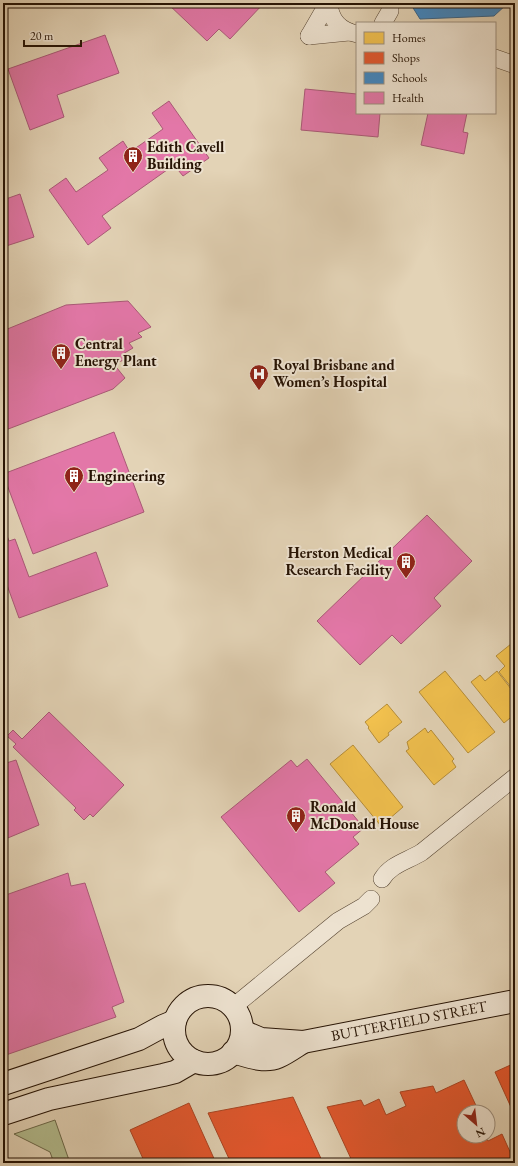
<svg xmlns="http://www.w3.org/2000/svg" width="518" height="1166" viewBox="0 0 518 1166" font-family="'EB Garamond',serif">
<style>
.green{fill:#b3bc8e;stroke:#6c6849}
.homes{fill:#f2c14e;stroke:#b58d38}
.shops{fill:#e4572e;stroke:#ab4321}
.schools{fill:#3f88c5;stroke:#38658b}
.health{fill:#e377a8;stroke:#aa5977}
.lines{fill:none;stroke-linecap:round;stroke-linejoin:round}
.street-casing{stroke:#554330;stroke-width:18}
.secondary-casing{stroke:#261304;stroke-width:24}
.street{stroke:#ede2d0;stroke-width:17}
.secondary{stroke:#ede2d0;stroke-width:22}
.labels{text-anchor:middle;stroke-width:4;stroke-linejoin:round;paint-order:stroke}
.poi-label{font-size:15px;font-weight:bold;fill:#261304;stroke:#ede2d0;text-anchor:start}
.street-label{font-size:15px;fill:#261304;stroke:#ede2d0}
</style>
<rect width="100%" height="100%" fill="#e3d3b6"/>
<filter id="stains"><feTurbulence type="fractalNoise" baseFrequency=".005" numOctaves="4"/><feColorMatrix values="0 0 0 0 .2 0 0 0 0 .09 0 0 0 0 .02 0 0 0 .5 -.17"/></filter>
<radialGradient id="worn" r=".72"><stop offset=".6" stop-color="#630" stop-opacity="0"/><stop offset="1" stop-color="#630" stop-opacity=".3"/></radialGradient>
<!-- green -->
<polygon class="green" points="55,1120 70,1163 54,1163 50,1152 14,1134"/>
<!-- homes -->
<g class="homes">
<polygon points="515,145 515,171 512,170 515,157 513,156"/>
<polygon points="511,644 515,649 515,692 499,672 505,666 496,656"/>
<polygon points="445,671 495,732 468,753 419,692"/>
<polygon points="497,671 515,694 515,714 504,723 471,682 480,675 485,681"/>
<polygon points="387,704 402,722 388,733 389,735 379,743 368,728 369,727 365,722"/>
<polygon points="425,728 428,733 431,730 454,759 452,761 456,767 434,785 406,751 409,749 407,742"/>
<polygon points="353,745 403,807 381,826 330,764"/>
</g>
<!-- shops -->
<g class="shops">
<polygon points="515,1063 515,1116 495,1072"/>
<polygon points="464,1080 479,1112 464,1112 464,1136 485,1136 488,1141 502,1134 515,1163 358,1163 357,1161 353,1163 327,1107 361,1100 364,1106 379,1099 386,1115 406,1106 400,1092 433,1086 436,1093"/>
<polygon points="293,1097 323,1163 231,1163 208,1113"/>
<polygon points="189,1103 216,1163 145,1163 130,1130"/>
</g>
<!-- schools -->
<polygon class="schools" points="410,3 508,3 494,16 420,19"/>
<!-- health -->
<g class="health">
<polygon points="167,3 264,3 230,39 219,29 207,41"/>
<polygon points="105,35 119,73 57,95 64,117 30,130 8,69"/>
<polygon points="305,89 357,94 357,113 380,113 378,137 301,130"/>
<polygon points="169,101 209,158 183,176 174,165 102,216 111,228 88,245 49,190 66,178 76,192 108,170 99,158 123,141 130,152 163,129 152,113"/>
<polygon points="428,113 467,113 463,132 468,133 464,154 421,145"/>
<polygon points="20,194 34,237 3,247 3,200"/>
<polygon points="128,301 151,327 138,333 142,337 129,343 133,348 121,355 125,360 113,363 125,378 113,389 3,431 5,403 3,404 3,344 5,330 66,305"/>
<polygon points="114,432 144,512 33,554 3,474"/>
<polygon points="427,515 472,561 434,598 441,606 401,644 392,635 360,665 317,621"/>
<polygon points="3,525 9,541 15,539 29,577 96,552 108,586 19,618 3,574"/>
<polygon points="49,712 124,785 93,817 90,814 84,820 74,810 76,808 13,747 16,744 7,736 13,730 22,739"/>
<polygon points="307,759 364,828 353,837 359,844 325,872 335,883 299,912 221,817 291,760 297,767"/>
<polygon points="16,760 39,825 3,840 3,764"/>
<polygon points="68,873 71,886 85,883 124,1002 112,1007 116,1017 3,1056 3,896"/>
</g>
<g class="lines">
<!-- street casing -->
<g class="street-casing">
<g id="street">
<path d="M329,3C330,20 341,31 357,34"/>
<polyline points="383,23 390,11 390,3"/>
<polyline points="309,36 349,32"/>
<polyline points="309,36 328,3"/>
<polyline points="495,58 515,65"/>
<path d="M382,879C391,864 408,861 422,852L515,777"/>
<polyline points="233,1007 338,921 364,906 371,899"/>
</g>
</g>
<!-- secondary casing -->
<g class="secondary-casing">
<g id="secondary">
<circle cx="208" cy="1030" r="34"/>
<polyline points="242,1031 261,1039 303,1042 515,1001"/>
<path d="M233,1052C247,1056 264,1063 278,1057C287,1053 295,1047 303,1042"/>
<polyline points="3,1084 139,1039 163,1026 175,1021"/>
<polyline points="3,1114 49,1099 163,1075 175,1072 194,1061"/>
</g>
</g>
<!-- street -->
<use href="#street" class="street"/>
<!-- secondary -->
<use href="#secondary" class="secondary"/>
</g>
<!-- icons -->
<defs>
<g id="building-pin" transform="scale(1)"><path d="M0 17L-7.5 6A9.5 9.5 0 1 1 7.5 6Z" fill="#8f2418" stroke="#ede2d0"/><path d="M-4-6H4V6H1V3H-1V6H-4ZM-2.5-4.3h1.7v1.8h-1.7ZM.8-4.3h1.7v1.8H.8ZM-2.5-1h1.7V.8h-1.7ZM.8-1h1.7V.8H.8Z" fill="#fff"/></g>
<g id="hospital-pin" transform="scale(1)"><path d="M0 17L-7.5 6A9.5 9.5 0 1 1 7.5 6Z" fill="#8f2418" stroke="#ede2d0"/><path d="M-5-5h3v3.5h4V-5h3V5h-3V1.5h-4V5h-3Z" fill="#fff"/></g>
</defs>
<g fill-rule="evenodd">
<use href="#building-pin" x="133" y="156"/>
<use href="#building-pin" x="61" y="353"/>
<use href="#hospital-pin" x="259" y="374"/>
<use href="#building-pin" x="74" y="476"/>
<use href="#building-pin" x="406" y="562"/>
<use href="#building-pin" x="296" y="816"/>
</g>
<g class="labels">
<!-- poi labels -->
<g class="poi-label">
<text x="147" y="152">Edith Cavell<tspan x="147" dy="17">Building</tspan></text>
<text x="75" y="349">Central<tspan x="75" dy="17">Energy Plant</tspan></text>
<text x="273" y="370">Royal Brisbane and<tspan x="273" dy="17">Women’s Hospital</tspan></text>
<text x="88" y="481">Engineering</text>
<text x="392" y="558" text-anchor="end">Herston Medical<tspan x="392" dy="17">Research Facility</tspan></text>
<text x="310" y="812">Ronald<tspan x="310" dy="17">McDonald House</tspan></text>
</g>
<!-- street labels -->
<g class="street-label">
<text transform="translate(409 1021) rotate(-11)" y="5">BUTTERFIELD STREET</text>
</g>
</g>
<!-- margin -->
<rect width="518" height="1166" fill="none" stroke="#e3d3b6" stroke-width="16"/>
<rect x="4" y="4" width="510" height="1158" fill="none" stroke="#261304" stroke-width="2"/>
<rect x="8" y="8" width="502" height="1150" fill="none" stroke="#261304"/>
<!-- legend -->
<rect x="356" y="22" width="140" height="92" fill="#ede2d0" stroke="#9d8f7e"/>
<rect x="364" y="32" width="20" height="12" fill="#f2c14e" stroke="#9d8f7e"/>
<text x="392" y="42" font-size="12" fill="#261304">Homes</text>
<rect x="364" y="52" width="20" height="12" fill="#e4572e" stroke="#9d8f7e"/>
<text x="392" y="62" font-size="12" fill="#261304">Shops</text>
<rect x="364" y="72" width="20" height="12" fill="#3f88c5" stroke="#9d8f7e"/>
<text x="392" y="82" font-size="12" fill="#261304">Schools</text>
<rect x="364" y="92" width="20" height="12" fill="#e377a8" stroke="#9d8f7e"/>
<text x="392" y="102" font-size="12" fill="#261304">Health</text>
<!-- north arrow -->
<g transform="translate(476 1124) rotate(152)"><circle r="19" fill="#ede2d0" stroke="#9d8f7e"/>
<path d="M0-3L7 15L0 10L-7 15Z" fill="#8f2418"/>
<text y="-6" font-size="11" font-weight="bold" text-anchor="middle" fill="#261304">N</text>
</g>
<!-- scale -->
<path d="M24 40v6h57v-6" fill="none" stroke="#261304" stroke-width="2"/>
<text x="30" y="40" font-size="12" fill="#261304" stroke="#ede2d0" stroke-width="3" paint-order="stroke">20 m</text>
<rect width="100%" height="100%" filter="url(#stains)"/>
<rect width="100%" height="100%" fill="url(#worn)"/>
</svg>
